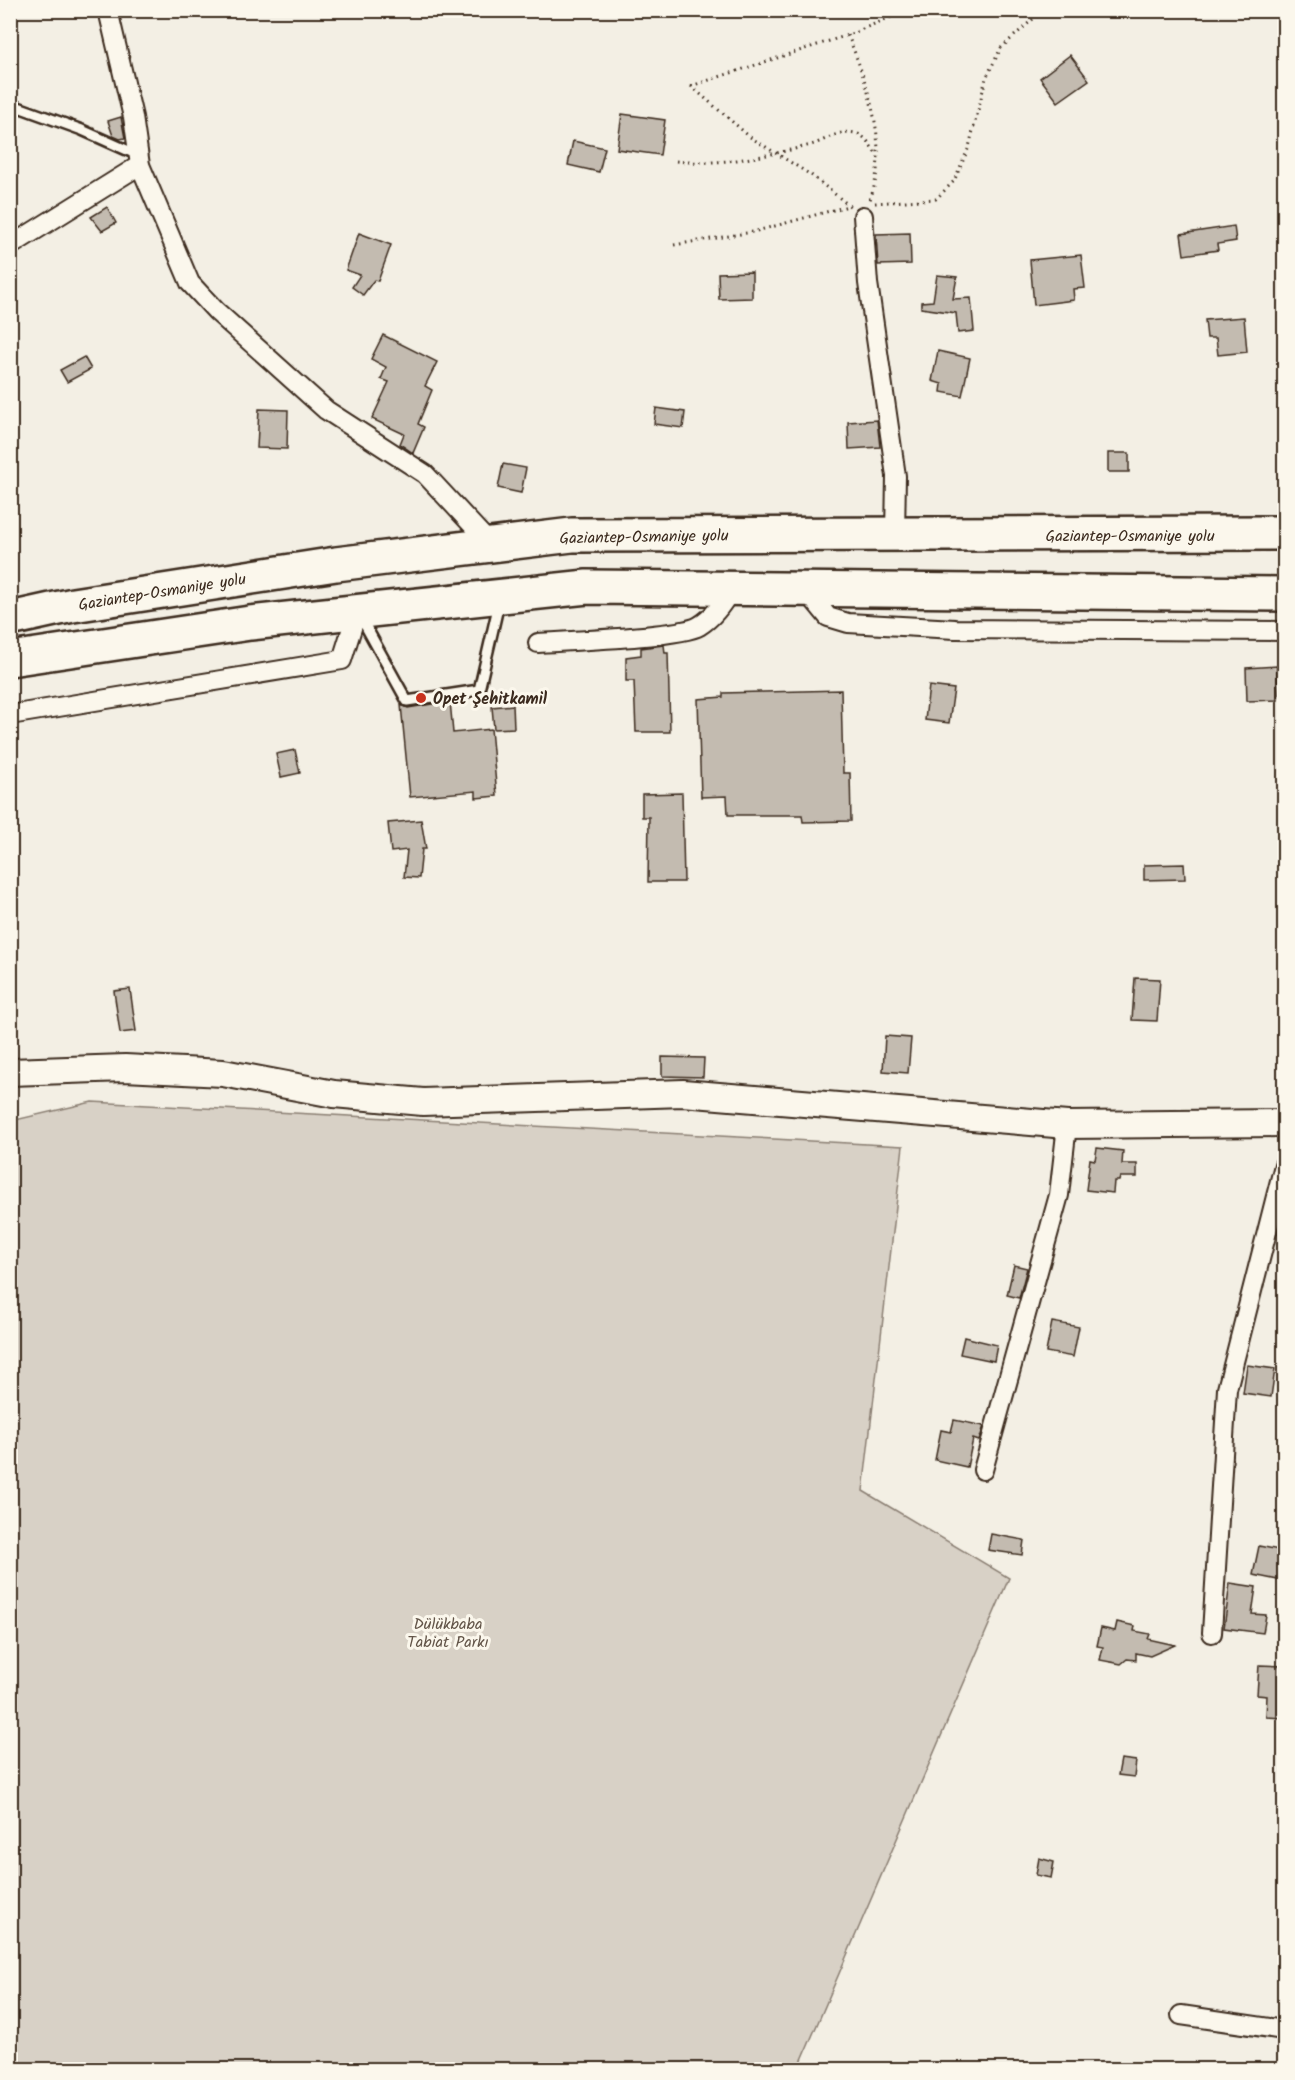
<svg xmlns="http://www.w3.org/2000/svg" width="1295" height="2080" viewBox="0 0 1295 2080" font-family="Kalam,sans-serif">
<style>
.green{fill:#d8d1c6;stroke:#8a7e72;stroke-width:1.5}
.building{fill:#c3bbb0;stroke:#3b2a1e;stroke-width:1.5}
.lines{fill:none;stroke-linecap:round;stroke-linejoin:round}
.lane-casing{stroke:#3b2a1e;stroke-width:14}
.street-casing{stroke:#3b2a1e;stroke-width:22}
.secondary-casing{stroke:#3b2a1e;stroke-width:30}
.highway-casing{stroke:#3b2a1e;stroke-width:38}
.path{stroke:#3b2a1e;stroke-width:3;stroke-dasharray:1.5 4.5;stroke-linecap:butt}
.lane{stroke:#fbf7ec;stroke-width:9}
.street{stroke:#fbf7ec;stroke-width:18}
.secondary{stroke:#fbf7ec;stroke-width:26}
.highway{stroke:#fbf7ec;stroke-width:33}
.poi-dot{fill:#c8321e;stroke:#fbf7ec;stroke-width:2}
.labels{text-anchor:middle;stroke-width:6;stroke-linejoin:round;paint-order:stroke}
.street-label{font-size:16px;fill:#3b2a1e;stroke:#fbf7ec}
.poi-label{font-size:16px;font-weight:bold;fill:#3b2a1e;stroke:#fbf7ec;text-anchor:start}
.park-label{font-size:16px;fill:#625448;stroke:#fbf7ec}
</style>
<rect width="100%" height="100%" fill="#f3efe4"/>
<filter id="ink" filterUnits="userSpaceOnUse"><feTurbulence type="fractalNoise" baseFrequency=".0167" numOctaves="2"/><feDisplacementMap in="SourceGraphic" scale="12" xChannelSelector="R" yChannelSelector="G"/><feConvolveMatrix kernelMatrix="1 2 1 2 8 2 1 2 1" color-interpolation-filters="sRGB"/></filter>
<g filter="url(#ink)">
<!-- green -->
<polygon class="green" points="92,1102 903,1146 863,1491 1009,1578 798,2069 11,2069 11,1121"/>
<!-- building -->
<g class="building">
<polygon points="1070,55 1089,80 1058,102 1040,78"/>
<polygon points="622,114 665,120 660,155 617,149"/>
<polygon points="121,117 125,138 120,139 113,136 108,121"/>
<polygon points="573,141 605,148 599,172 568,165"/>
<polygon points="107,207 116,223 102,231 91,217"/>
<polygon points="1234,226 1236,241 1217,244 1218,250 1184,255 1181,234"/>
<polygon points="359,233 391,245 378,281 374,280 363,295 352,287 360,275 346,270"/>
<polygon points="910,233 911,264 878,265 876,234"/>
<polygon points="1081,255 1085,288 1073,289 1074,300 1034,305 1030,260"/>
<polygon points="752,272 752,298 719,299 718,273"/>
<polygon points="937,275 957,277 953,299 971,298 974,331 958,333 956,313 921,308 921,302 933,301"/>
<polygon points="1244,317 1247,352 1218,355 1216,338 1207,338 1205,320"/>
<polygon points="383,335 437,362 425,386 432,390 418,424 424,427 413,453 400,444 404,434 372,419 389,382 381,379 386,367 371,359"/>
<polygon points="938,351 970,358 962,396 941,392 942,384 932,381"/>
<polygon points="84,357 91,369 67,382 60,370"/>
<polygon points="656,408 685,412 683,428 654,424"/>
<polygon points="259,409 288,410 287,449 257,448"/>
<polygon points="877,420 880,447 849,449 848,422"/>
<rect x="1108" y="453" width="21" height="19"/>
<polygon points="503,464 526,468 521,493 498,488"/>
<polygon points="664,645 665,653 668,653 670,732 636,732 634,681 626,681 626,657 641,655 641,648"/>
<polygon points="1277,666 1278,700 1247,701 1246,668"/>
<polygon points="929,686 954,689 949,723 925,720"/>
<polygon points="841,690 843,773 850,773 851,821 803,822 802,815 728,815 727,796 701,797 698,699 723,697 723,693"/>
<polygon points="450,701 453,733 491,729 497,796 476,798 476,791 410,797 401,705 408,708"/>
<polygon points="513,705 514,728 494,729 492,707"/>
<polygon points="295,750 300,773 281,777 276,754"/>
<polygon points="682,793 684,882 648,882 649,817 642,817 642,794"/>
<polygon points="421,820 426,849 422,849 419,878 404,877 407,850 391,852 388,823"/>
<polygon points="1184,864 1185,879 1144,880 1144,865"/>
<polygon points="1135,978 1160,979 1157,1021 1132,1020"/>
<polygon points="130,989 136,1031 120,1033 114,991"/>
<polygon points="885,1036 911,1038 908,1073 883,1071"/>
<polygon points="662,1057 704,1058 703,1077 662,1076"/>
<polygon points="1097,1148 1123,1151 1122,1164 1137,1164 1137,1177 1120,1177 1119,1181 1114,1181 1113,1193 1086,1190 1090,1159 1095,1160"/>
<polygon points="1014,1265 1027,1268 1019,1298 1007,1295"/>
<polygon points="1052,1322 1079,1327 1073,1357 1046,1352"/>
<polygon points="964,1337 997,1345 994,1361 960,1354"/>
<polygon points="1247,1365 1275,1369 1271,1397 1243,1393"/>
<polygon points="954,1420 984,1426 979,1441 973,1439 967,1467 935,1460 941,1430 951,1432"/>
<polygon points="991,1534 1024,1540 1022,1555 988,1550"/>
<polygon points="1259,1546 1284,1551 1278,1580 1253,1575"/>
<polygon points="1230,1583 1256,1587 1252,1614 1266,1615 1263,1633 1224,1628"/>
<polygon points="1117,1622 1135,1626 1134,1631 1150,1634 1148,1639 1175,1645 1150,1656 1136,1653 1136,1660 1127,1659 1121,1664 1100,1660 1103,1647 1097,1646 1101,1628 1115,1631"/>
<polygon points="1259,1665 1284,1666 1284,1718 1266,1717 1267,1696 1257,1695"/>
<polygon points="1121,1759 1136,1761 1134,1777 1118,1775"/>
<polygon points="1039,1858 1054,1862 1051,1878 1036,1875"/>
</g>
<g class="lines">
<!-- lane casing -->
<g class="lane-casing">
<g id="lane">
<polyline points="10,104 82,130 138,155"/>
<polyline points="360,616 407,701 479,690 499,603"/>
</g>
</g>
<!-- street casing -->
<g class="street-casing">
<g id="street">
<polyline points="108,10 133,117 140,165 190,283 216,311 326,410 425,474 491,545"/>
<polyline points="863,216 868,283 896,476 895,535"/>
<polyline points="10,246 140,165"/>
<polyline points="805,589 828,617 848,623 955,629 1284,631"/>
<path d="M538,643C566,641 681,637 699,626C714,617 722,604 732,589"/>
<polyline points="10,715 342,660 357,612"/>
<polyline points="983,1470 1059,1195 1067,1125"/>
<polyline points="1212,1633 1227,1389 1284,1165"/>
<polyline points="1181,2015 1284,2030"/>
</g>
</g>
<!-- secondary casing -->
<g class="secondary-casing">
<polyline id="secondary" points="10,1072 125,1068 223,1073 334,1094 423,1102 683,1093 1067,1125 1284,1123"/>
</g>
<!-- highway casing -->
<g class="highway-casing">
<g id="highway">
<polyline points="10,619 73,605 336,564 572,535 1284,533"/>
<polyline points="10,659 250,623 587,587 1284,594"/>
</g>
</g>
<!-- path -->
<g class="path">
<path d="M848,35C868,87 891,148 869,202"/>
<polyline points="691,86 750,137 811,175 851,207"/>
<polyline points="691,86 848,35 908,10"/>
<path d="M676,161C722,166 766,156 811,145C825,141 839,129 855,133C867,136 871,147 877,156"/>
<polyline points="875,203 936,199 954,181 969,147 986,78 1001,48 1043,10"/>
<polyline points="674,245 753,232 848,206"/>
</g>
<!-- lane -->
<use href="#lane" class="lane"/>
<!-- street -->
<use href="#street" class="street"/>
<!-- secondary -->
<use href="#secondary" class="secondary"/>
<!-- highway -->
<use href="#highway" class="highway"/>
</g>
</g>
<!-- markers -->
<circle class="poi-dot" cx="421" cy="698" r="6"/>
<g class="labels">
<!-- street labels -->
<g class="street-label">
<text x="1130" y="541">Gaziantep-Osmaniye yolu</text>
<text transform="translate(644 536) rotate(-1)" y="6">Gaziantep-Osmaniye yolu</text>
<text transform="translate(162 591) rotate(-9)" y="6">Gaziantep-Osmaniye yolu</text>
</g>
<!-- poi labels -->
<g class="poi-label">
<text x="433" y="704">Opet Şehitkamil</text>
</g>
<!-- park labels -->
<g class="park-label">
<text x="448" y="1629">Dülükbaba<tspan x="448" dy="18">Tabiat Parkı</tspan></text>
</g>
</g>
<!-- margin -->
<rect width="1295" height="2080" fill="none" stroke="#fbf7ec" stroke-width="36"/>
<rect x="18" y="18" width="1259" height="2044" fill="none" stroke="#3b2a1e" stroke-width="2" filter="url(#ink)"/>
</svg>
